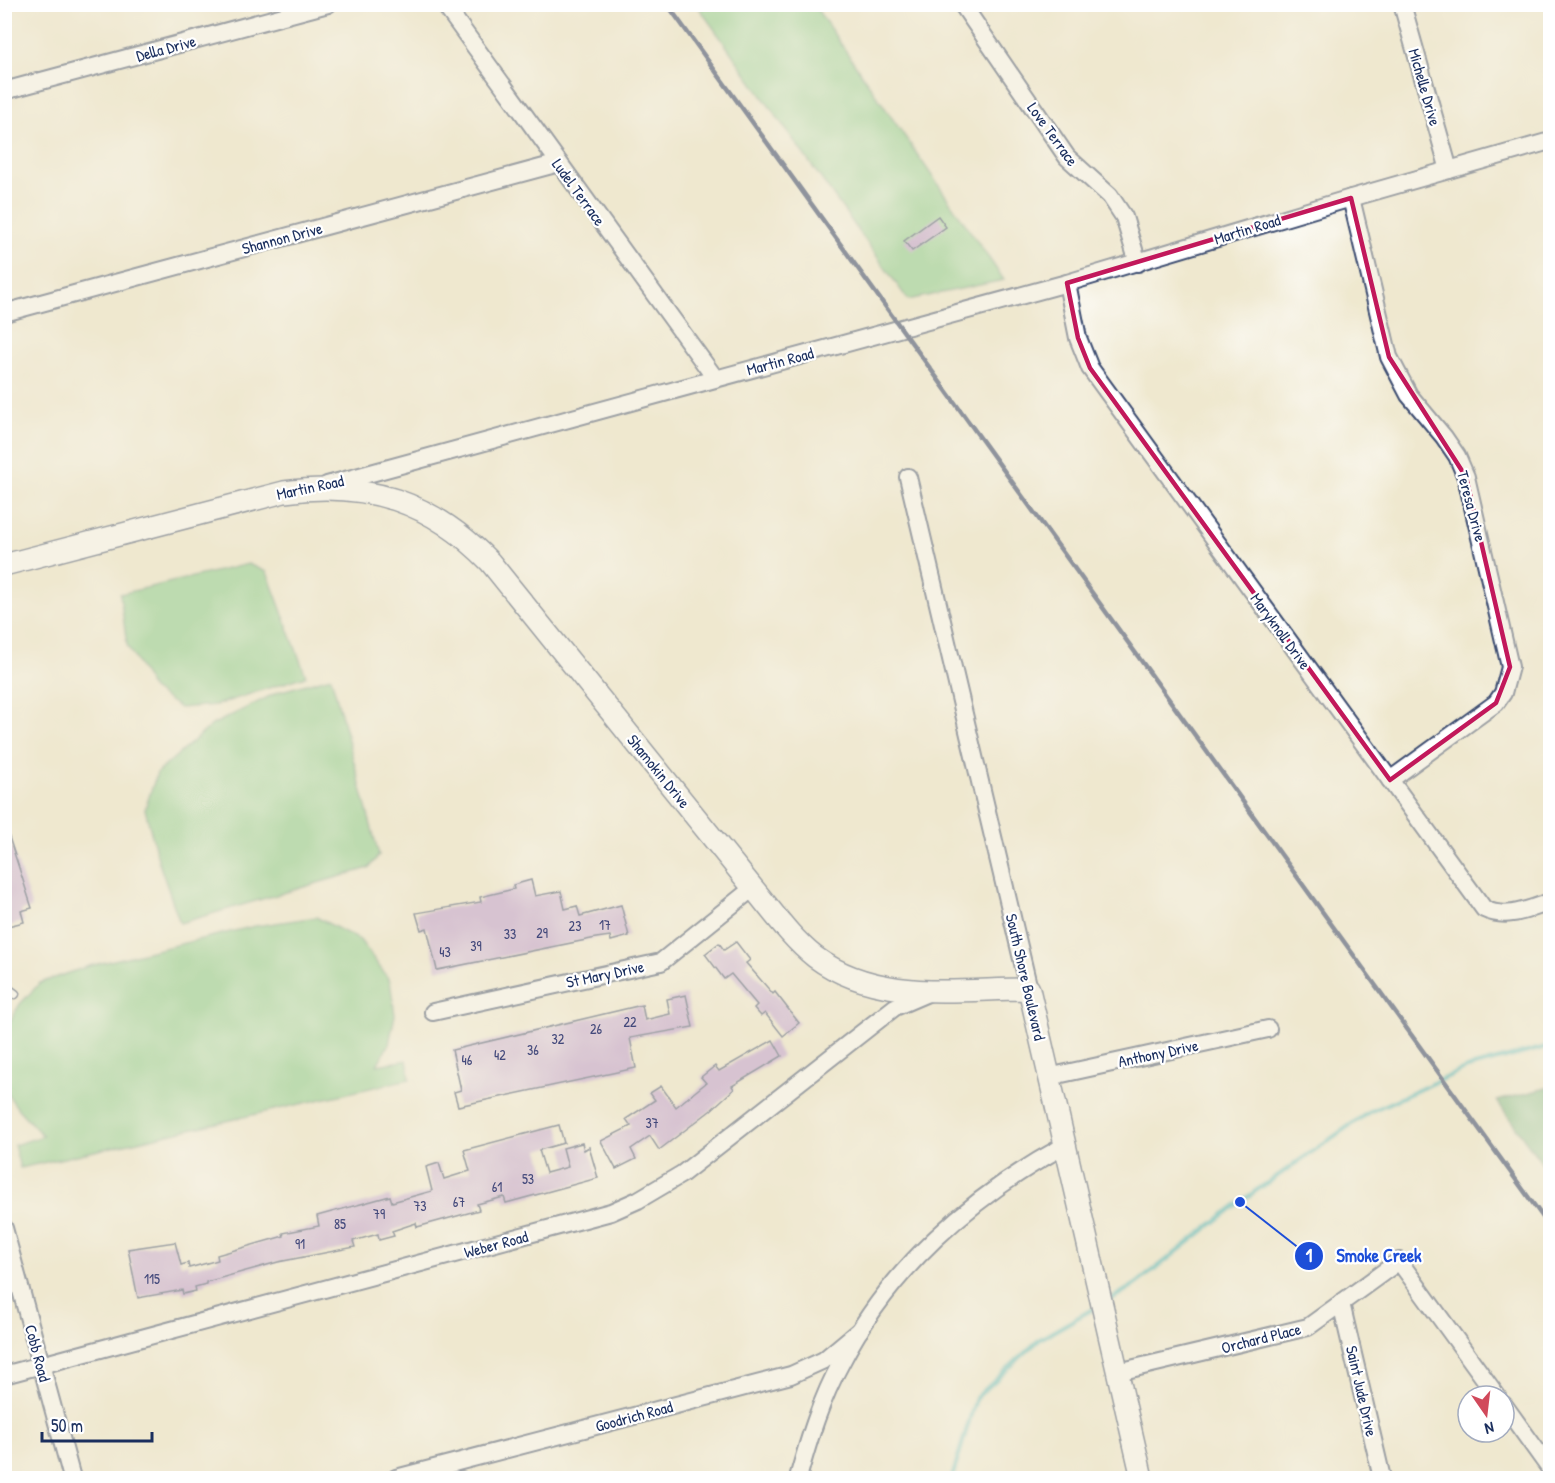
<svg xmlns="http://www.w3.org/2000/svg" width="1555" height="1483" viewBox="0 0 1555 1483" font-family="'Patrick Hand',sans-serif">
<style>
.green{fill:#82cc89;stroke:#4e7e74;stroke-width:1.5}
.forest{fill:#69b075;stroke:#42706a;stroke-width:1.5}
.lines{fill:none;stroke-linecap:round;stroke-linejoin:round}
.stream{stroke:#43b3ba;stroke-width:4.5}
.building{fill:#bb98d3}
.service-casing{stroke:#3b4b6f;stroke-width:11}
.minor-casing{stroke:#3b4b6f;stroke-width:20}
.tertiary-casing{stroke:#3b4b6f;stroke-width:24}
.service{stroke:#fff;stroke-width:8}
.minor{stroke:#fff;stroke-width:16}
.tertiary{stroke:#fff;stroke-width:21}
.rail{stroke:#1b2f5e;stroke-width:4.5}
.marked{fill:none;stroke:#c2185b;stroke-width:4.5;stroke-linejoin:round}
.labels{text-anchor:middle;stroke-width:4.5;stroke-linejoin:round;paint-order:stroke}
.number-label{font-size:14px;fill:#43497b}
.street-label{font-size:16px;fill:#1b2f5e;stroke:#fff}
.leader{fill:none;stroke:#1d4ed8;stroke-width:2}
.callout-dot{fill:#1d4ed8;stroke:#fff;stroke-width:2}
.mark-label{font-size:18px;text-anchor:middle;font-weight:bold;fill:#fff}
.callout-label{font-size:18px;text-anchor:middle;font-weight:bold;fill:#1d4ed8;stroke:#fff;stroke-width:4.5;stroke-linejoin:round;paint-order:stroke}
</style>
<rect width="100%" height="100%" fill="#fff"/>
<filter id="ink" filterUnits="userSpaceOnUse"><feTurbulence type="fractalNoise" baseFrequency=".0167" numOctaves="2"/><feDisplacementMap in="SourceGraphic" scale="12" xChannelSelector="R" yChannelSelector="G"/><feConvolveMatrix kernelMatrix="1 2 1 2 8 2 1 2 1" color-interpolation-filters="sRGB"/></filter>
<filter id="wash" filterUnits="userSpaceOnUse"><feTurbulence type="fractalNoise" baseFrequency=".008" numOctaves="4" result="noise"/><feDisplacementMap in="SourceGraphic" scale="24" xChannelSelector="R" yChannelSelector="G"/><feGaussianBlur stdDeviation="1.35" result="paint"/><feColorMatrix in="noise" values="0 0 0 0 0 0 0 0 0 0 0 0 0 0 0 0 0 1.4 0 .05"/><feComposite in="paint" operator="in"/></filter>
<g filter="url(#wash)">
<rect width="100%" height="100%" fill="#efe8cf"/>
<!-- green -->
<g class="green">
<polygon points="697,5 814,5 1004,280 908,300"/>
<polygon points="248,564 267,572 306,676 216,705 180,708 152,689 127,645 120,594"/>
<polygon points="331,677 379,855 369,868 180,923 159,863 145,809 157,773 212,725 278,692"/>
<polygon points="316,917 360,940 390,981 395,1015 389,1044 377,1065 407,1060 410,1079 20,1168 14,1145 43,1136 18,1109 4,1089 5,1029 20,1004 40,983 89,966 255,926"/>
</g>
<!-- forest -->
<polygon class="forest" points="1550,1087 1550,1175 1497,1101"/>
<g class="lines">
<!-- stream -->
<g class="stream">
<polyline points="1108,1301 1136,1284 1240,1202 1369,1112 1467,1068 1550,1046"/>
<polyline points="952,1478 976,1398 1040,1339 1098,1306"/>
</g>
</g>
<g id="blocks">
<!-- building -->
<g class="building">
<polygon points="938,216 946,227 912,251 904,241"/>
<polygon points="4,831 7,831 32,908 21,911 24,922 4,927"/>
<polygon points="531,880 535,896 561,891 565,909 577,906 580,916 621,905 629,936 611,941 610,936 596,938 437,970 427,928 421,930 416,913 481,902 480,897 514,889 513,885"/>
<polygon points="736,942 750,960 746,963 773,994 775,992 799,1023 783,1036 765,1013 761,1016 754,1008 757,1005 731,974 724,979 705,954 719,943 724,950"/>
<polygon points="686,995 693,1027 630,1038 636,1068 458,1106 454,1092 461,1090 452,1050 642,1005 645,1020 670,1014 667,999"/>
<polygon points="773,1040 782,1056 732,1086 734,1089 710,1111 659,1150 650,1136 631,1149 636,1159 616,1169 601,1141 631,1126 626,1119 655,1100 650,1093 661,1086 676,1107 706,1083 701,1077 715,1066 719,1071"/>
<polygon points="559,1125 564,1143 539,1150 546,1173 568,1167 563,1148 582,1143 584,1150 589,1147 598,1178 506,1203 504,1197 477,1204 479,1210 417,1227 416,1223 392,1231 394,1236 379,1240 378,1234 353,1241 355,1247 278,1262 206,1282 206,1284 195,1287 196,1291 183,1294 182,1290 138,1298 128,1249 175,1242 181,1265 188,1263 189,1268 218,1260 217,1255 284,1236 283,1233 319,1226 317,1216 390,1196 392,1202 432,1191 426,1167 439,1163 444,1179 470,1171 464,1150"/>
</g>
</g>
</g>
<g filter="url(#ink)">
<use href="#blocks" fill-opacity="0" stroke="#3b4b6f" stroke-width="1.5"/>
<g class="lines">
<!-- service casing -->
<g class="service-casing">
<polyline id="service" points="4,986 15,994"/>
</g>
<!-- minor casing -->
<g class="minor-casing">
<g id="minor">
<polyline points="444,4 715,378"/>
<polyline points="962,4 1067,157 1110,196 1124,217 1138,263"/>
<polyline points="1402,4 1449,170"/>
<polyline points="4,91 328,4"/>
<polyline points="1351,198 1389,357 1409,395 1444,437 1457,456 1466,477 1510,667 1503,693 1496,703 1390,780"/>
<path d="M1067,283L1078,338L1090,368L1484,909C1507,920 1528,909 1550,902"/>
<polyline points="4,313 559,163"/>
<polyline points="908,477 1029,989"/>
<polyline points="327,485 1067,283 1351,198 1550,141"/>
<polyline points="433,1012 661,962 753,888"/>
<polyline points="1048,1077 1268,1029"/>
<polyline points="4,1228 72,1478"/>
<polyline points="1341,1303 1382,1478"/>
<polyline points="1118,1372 1308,1327 1399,1261 1497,1396"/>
<polyline points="4,1375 611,1212 638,1200 682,1174 895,1007 930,992"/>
<polyline points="1504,1405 1550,1469"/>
<polyline points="396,1478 791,1375 824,1360 860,1330"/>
<path d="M798,1478C809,1439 821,1399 841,1363C889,1269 972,1196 1064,1146"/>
</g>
</g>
<!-- tertiary casing -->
<g class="tertiary-casing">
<path id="tertiary" d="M4,565L284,492C367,480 432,502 490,562L753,888C773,912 791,938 815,957C877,1003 957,989 1029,989L1142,1478"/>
</g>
<!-- service -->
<use href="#service" class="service"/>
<!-- minor -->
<use href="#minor" class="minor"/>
<!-- tertiary -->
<use href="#tertiary" class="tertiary"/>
<!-- rail -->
<polyline class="rail" points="667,4 1550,1227"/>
</g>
</g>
<!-- marked area -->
<path d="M0 0H1555V1483H0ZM1351,198L1389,357L1466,477L1510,667L1496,703L1390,780L1090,368L1078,338L1067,283Z" fill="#efe8cf" fill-opacity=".55" fill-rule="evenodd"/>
<path class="marked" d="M1351,198L1389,357L1466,477L1510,667L1496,703L1390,780L1090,368L1078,338L1067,283Z"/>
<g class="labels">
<!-- number labels -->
<g class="number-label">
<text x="605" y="930">17</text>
<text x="575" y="931">23</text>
<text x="542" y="938">29</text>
<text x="510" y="939">33</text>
<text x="476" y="951">39</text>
<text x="445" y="957">43</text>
<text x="630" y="1027">22</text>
<text x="596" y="1034">26</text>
<text x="558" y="1044">32</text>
<text x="533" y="1055">36</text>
<text x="500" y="1060">42</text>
<text x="467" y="1065">46</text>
<text x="652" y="1128">37</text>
<text x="528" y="1184">53</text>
<text x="497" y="1192">61</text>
<text x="459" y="1207">67</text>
<text x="420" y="1211">73</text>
<text x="379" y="1219">79</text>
<text x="340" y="1229">85</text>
<text x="300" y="1249">91</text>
<text x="152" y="1284">115</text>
</g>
<!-- street labels -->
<g class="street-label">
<text transform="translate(166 48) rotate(-15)" y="6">Della Drive</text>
<text transform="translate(1425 87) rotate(74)" y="6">Michelle Drive</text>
<text transform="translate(1053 134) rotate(54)" y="6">Love Terrace</text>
<text transform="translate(579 192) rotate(54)" y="6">Ludel Terrace</text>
<text transform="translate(1247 229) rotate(-17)" y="6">Martin Road</text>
<text transform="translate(282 238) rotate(-15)" y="6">Shannon Drive</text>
<text transform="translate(780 361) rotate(-15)" y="6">Martin Road</text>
<text transform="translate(310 487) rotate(-12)" y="6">Martin Road</text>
<text transform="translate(1472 506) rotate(75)" y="6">Teresa Drive</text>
<text transform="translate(1281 631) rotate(54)" y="6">Maryknoll Drive</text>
<text transform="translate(659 771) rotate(51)" y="6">Shamokin Drive</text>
<text transform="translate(605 974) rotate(-12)" y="6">St Mary Drive</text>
<text transform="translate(1026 977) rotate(77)" y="6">South Shore Boulevard</text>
<text transform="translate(1158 1053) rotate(-12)" y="6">Anthony Drive</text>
<text transform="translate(496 1244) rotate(-15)" y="6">Weber Road</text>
<text transform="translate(1261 1338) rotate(-14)" y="6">Orchard Place</text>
<text transform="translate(38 1353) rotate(75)" y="6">Cobb Road</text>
<text transform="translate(1362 1391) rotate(77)" y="6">Saint Jude Drive</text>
<text transform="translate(634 1416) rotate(-15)" y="6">Goodrich Road</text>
</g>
</g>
<!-- callouts -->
<path class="leader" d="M1240 1202L1309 1256"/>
<g class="callout-dot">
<circle cx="1240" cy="1202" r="6"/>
<circle cx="1309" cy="1256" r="15"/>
</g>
<g class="mark-label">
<text x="1309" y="1262">1</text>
</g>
<g class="callout-label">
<text x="1379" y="1262">Smoke Creek</text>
</g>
<!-- margin -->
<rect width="1555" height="1483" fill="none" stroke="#fff" stroke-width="24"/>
<!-- north arrow -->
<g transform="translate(1486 1414) rotate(166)"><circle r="28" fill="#ffffff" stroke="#a4acbf" stroke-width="1.5"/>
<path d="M0-4.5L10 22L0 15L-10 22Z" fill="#d1495b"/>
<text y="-9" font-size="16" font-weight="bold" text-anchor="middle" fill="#1b2f5e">N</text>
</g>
<!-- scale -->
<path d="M42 1432v9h110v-9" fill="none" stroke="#1b2f5e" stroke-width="3"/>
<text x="51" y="1432" font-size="18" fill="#1b2f5e" stroke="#ffffff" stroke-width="4.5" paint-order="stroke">50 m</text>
</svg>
